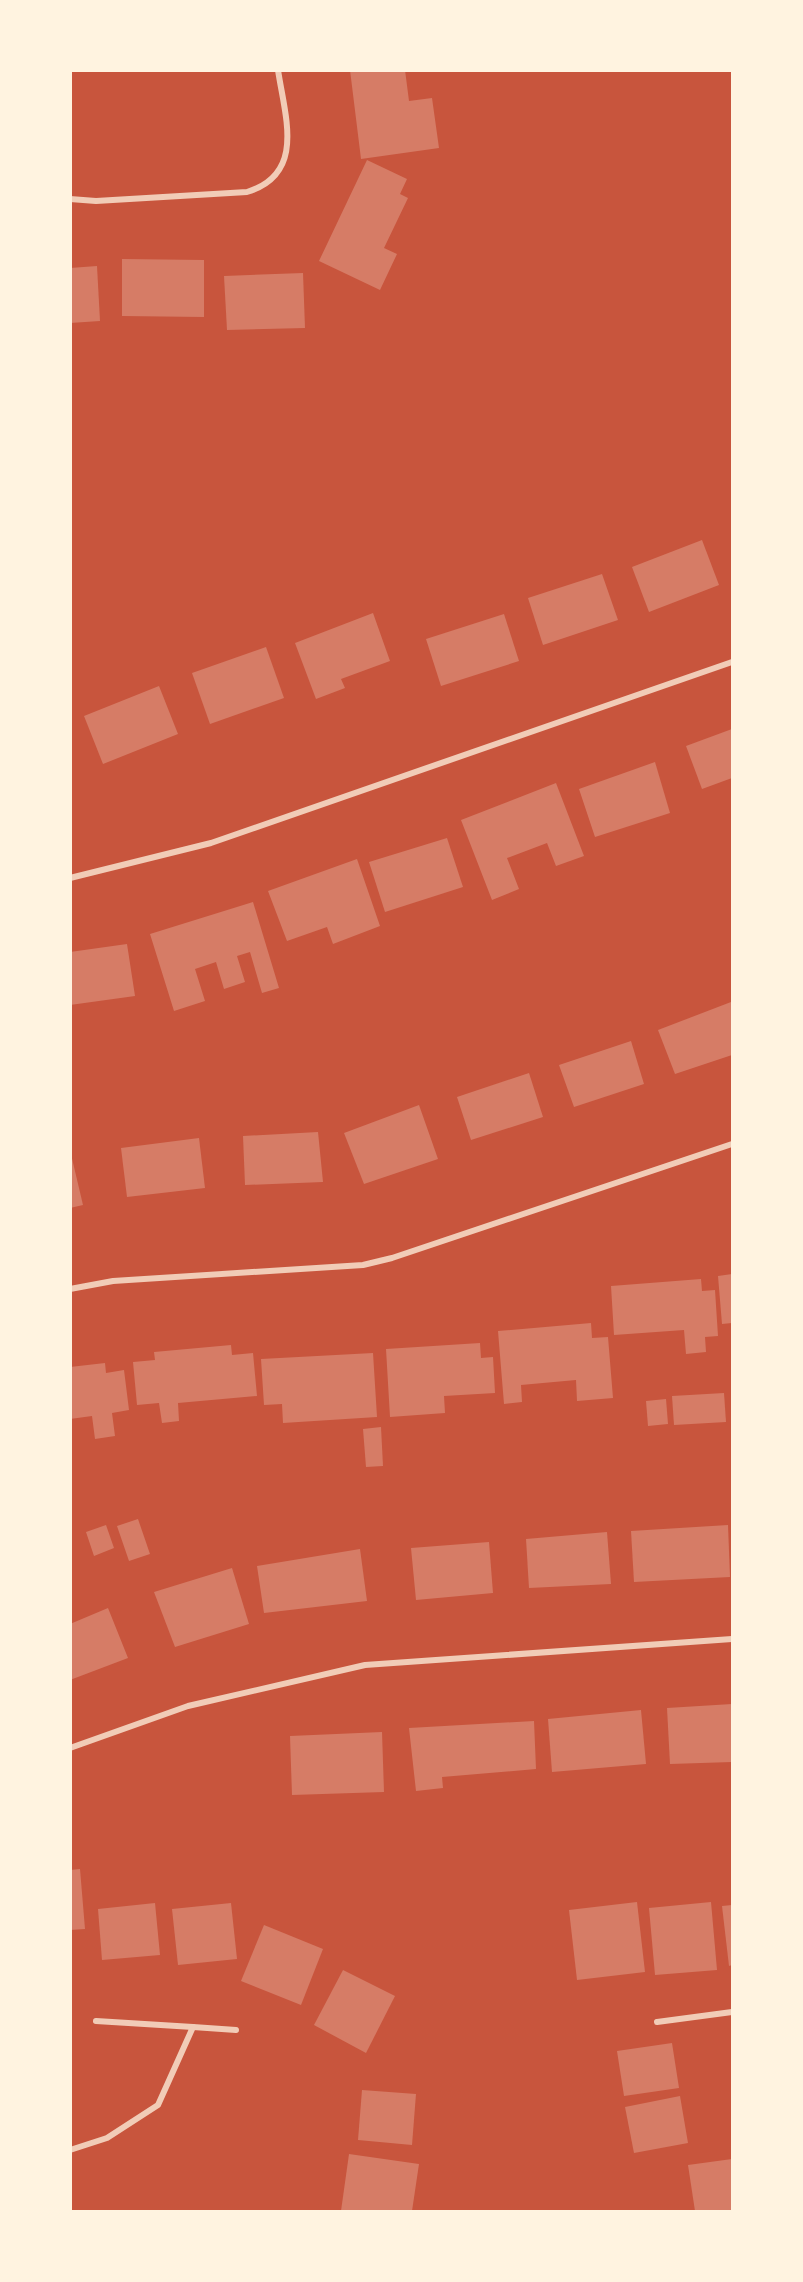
<svg xmlns="http://www.w3.org/2000/svg" width="803" height="2282" viewBox="0 0 803 2282" font-family="'Fira Sans',sans-serif">
<style>
.building{fill:#d67c66}
.lines{fill:none;stroke-linecap:round;stroke-linejoin:round}
.minor{stroke:#f1ccb7;stroke-width:6}
</style>
<rect width="100%" height="100%" fill="#c8553d"/>
<!-- building -->
<g class="building">
<polygon points="350,70 405,70 409,101 432,98 439,148 361,159"/>
<polygon points="367,160 407,179 400,194 408,198 384,248 397,254 380,290 319,261"/>
<polygon points="122,259 204,260 204,317 122,316"/>
<polygon points="97,266 100,321 70,323 70,268"/>
<polygon points="303,273 305,328 227,330 224,276"/>
<polygon points="702,540 719,585 649,612 632,567"/>
<polygon points="602,574 618,620 543,645 528,598"/>
<polygon points="373,613 390,661 341,679 345,688 316,699 295,643"/>
<polygon points="504,614 519,661 441,686 426,639"/>
<polygon points="266,647 284,698 210,724 192,673"/>
<polygon points="159,686 178,734 103,764 84,716"/>
<polygon points="732,729 732,778 702,789 686,746"/>
<polygon points="655,762 670,813 595,837 579,789"/>
<polygon points="556,783 584,856 556,866 547,843 507,858 519,889 492,900 461,820"/>
<polygon points="447,838 463,887 385,912 369,862"/>
<polygon points="357,859 380,926 333,944 327,927 287,941 268,891"/>
<polygon points="253,902 279,988 262,993 250,952 237,956 245,982 224,989 216,962 195,969 205,1001 174,1011 150,934"/>
<polygon points="127,944 135,996 70,1005 70,952"/>
<polygon points="731,1002 732,1055 675,1074 658,1030"/>
<polygon points="631,1041 644,1084 574,1107 559,1065"/>
<polygon points="529,1073 543,1117 471,1140 457,1097"/>
<polygon points="419,1105 438,1159 364,1184 344,1133"/>
<polygon points="318,1132 323,1182 245,1185 243,1136"/>
<polygon points="199,1138 205,1188 127,1197 121,1148"/>
<polygon points="70,1150 83,1205 70,1208"/>
<polygon points="732,1274 732,1323 722,1324 718,1276"/>
<polygon points="701,1279 702,1291 715,1290 718,1336 705,1337 706,1352 686,1354 684,1330 614,1335 611,1286"/>
<polygon points="591,1323 592,1338 608,1337 613,1398 577,1401 576,1380 521,1385 522,1402 504,1404 498,1331"/>
<polygon points="480,1343 481,1358 493,1357 495,1393 444,1396 445,1413 390,1417 386,1349"/>
<polygon points="231,1345 232,1355 253,1353 257,1396 178,1403 179,1421 162,1423 159,1403 137,1405 133,1362 155,1360 154,1352"/>
<polygon points="373,1353 377,1417 283,1423 282,1404 264,1405 261,1359"/>
<polygon points="105,1363 106,1373 124,1370 129,1410 112,1413 115,1436 95,1439 92,1416 70,1419 70,1367"/>
<polygon points="724,1393 726,1422 674,1425 672,1396"/>
<polygon points="666,1399 668,1424 648,1426 646,1401"/>
<polygon points="381,1427 383,1466 366,1467 363,1429"/>
<polygon points="138,1519 150,1554 129,1561 117,1526"/>
<polygon points="106,1525 114,1548 94,1556 86,1532"/>
<polygon points="728,1525 730,1577 634,1582 631,1531"/>
<polygon points="607,1532 611,1584 529,1588 526,1539"/>
<polygon points="489,1542 493,1593 416,1600 411,1548"/>
<polygon points="360,1549 367,1601 264,1613 257,1566"/>
<polygon points="232,1568 249,1624 175,1647 154,1592"/>
<polygon points="108,1608 128,1658 70,1680 70,1624"/>
<polygon points="732,1704 732,1762 670,1764 667,1708"/>
<polygon points="641,1710 646,1764 552,1772 548,1719"/>
<polygon points="534,1721 536,1769 442,1777 443,1788 416,1791 409,1728"/>
<polygon points="382,1732 384,1792 292,1795 290,1736"/>
<polygon points="80,1869 85,1929 70,1930 70,1870"/>
<polygon points="637,1902 645,1972 577,1980 569,1910"/>
<polygon points="711,1902 717,1970 655,1975 649,1908"/>
<polygon points="155,1903 160,1955 102,1960 98,1909"/>
<polygon points="231,1903 237,1959 178,1965 172,1909"/>
<polygon points="732,1905 732,1965 729,1966 722,1906"/>
<polygon points="264,1925 323,1949 301,2005 241,1981"/>
<polygon points="343,1970 395,1996 366,2053 314,2025"/>
<polygon points="672,2043 679,2088 624,2096 617,2051"/>
<polygon points="362,2090 416,2094 412,2145 358,2140"/>
<polygon points="680,2096 688,2143 634,2153 625,2107"/>
<polygon points="349,2154 419,2164 412,2211 341,2211"/>
<polygon points="732,2159 732,2211 695,2211 688,2165"/>
</g>
<g class="lines">
<!-- minor -->
<g class="minor">
<path d="M70,199L96,201L247,192C306,174 285,117 278,70"/>
<polyline points="70,878 211,843 732,662"/>
<polyline points="70,1289 113,1281 363,1265 392,1258 732,1144"/>
<polyline points="70,1748 188,1706 365,1665 732,1639"/>
<polyline points="657,2022 732,2012"/>
<polyline points="193,2027 236,2030"/>
<polyline points="70,2150 107,2138 158,2105 193,2027 96,2021"/>
</g>
</g>
<!-- border -->
<rect width="803" height="2282" fill="none" stroke="#fff3e0" stroke-width="144"/>
</svg>
